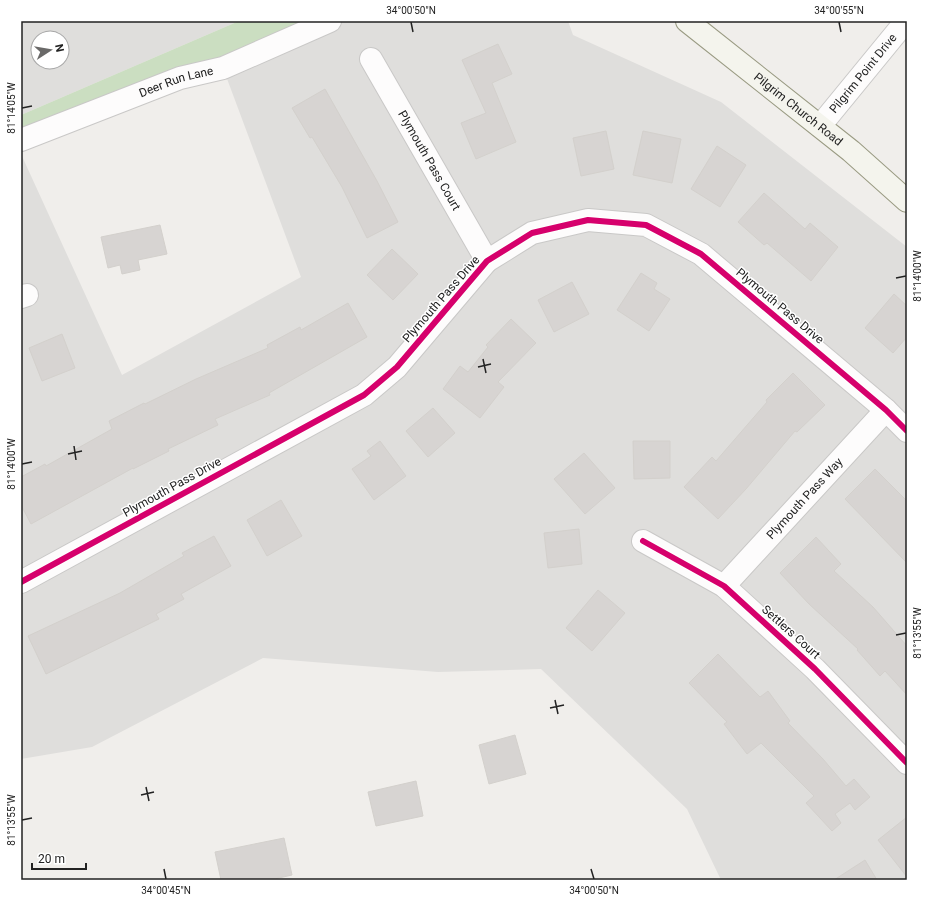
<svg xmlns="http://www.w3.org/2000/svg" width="928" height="901" viewBox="0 0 928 901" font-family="Roboto,sans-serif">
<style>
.residential{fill:#dfdedc;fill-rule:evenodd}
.forest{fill:#cbdec1}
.building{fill:#d7d4d2;stroke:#d3d0cc}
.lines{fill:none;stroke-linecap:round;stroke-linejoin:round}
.street-casing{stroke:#c9c8c7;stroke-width:24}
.secondary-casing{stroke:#999a82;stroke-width:24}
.street{stroke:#fdfcfc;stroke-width:22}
.secondary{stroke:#f4f4ed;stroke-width:22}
.cycleway-casing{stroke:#fff;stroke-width:8}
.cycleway{stroke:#d6006c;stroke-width:6}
.ticks{fill:none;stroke:#222;stroke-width:1.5}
.labels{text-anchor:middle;stroke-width:3;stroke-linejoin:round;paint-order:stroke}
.street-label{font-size:12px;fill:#222;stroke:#fff}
.neatline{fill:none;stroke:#222;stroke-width:1.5}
.ticks-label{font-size:10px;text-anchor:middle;fill:#222}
</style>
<rect width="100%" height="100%" fill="#f0eeeb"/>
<!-- residential -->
<g class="residential">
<path d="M21,21H239L21,115ZM38,38H62V62H38Z"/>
<polygon points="330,21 568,21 573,35 721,102 907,247 907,880 721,880 687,809 541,669 438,672 263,658 92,747 21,759 21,154 122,375 301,277 223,68"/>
</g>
<!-- forest -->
<polygon class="forest" points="239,21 315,21 170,93 21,151 21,115"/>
<!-- building -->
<g class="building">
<polygon points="498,44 512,74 492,83 516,142 476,159 461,123 486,113 462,60"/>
<polygon points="325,89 377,181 398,222 367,238 342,187 312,137 310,138 292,108"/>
<polygon points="606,131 614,169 581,176 573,138"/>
<polygon points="643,131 681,139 672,183 633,175"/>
<polygon points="717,146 746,165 720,207 691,189"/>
<polygon points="764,193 805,229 810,223 838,247 811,281 767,243 764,245 738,222"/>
<polygon points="160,225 167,254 138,260 140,270 122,274 120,265 108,268 101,237"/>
<polygon points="392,249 418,274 393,300 367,275"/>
<polygon points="641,273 657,283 654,289 670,299 649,331 617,310"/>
<polygon points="572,282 589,314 554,332 538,300"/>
<polygon points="894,294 907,306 907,337 893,353 865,328"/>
<polygon points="348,303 367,337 269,393 270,395 215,419 218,425 168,449 169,451 133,469 133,468 31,524 21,505 21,477 45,464 46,466 112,429 109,421 144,403 145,404 196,379 268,348 267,345 300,327 301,330"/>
<polygon points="511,319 536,343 498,382 504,387 480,418 443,389 460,366 468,372 488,347 486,345"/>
<polygon points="62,334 75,368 42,381 29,348"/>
<polygon points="793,373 825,405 797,432 795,431 746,489 718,519 684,487 712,457 716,461 767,402 766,400"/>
<polygon points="433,408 455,433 428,457 406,431"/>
<polygon points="380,441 406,476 374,500 352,469 371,456 367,451"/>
<polygon points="633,441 670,441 670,478 634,479"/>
<polygon points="584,453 615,488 585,514 554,479"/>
<polygon points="875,469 907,501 907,563 845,499"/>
<polygon points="281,500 302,536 267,556 247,520"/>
<polygon points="579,529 582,564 548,568 544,533"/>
<polygon points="214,536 231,566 181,594 184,599 156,614 159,619 46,674 28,636 120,593 184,556 182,553"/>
<polygon points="816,537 841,564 834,571 873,607 907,646 907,695 885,671 880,676 857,650 858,649 809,604 780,573"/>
<polygon points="598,590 625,613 592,651 566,628"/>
<polygon points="718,654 760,697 768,691 790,721 788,723 823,759 846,786 854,779 870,797 855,810 850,803 835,814 841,823 832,831 806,803 814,796 761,743 747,754 724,724 727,722 689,683"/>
<polygon points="515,735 526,774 489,784 479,745"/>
<polygon points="416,781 423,816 376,826 368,792"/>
<polygon points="907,817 907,877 878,840"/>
<polygon points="284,838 292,875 270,880 221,880 215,852"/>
<polygon points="865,860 877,880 834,880"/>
</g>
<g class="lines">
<!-- street casing -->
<g class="street-casing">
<g id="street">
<path id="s1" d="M371,59L487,261"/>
<path id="s2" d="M820,126L906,21"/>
<path id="s3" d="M21,140L180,78L223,68L330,21"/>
<polyline points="21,297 27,295"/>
<polyline points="643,541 724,586 815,669 907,763"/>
<polyline points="21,582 364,395 397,367 487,261 532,233 588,220 646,225 701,254 886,410 907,431"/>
<path id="s4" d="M724,586L886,410"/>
</g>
</g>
<!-- secondary casing -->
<g class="secondary-casing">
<g id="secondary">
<path id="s5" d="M687,21L851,151L907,201"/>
</g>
</g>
<!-- street -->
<use href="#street" class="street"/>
<!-- secondary -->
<use href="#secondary" class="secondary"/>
<!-- cycleway casing -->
<g class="cycleway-casing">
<g id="cycleway">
<polyline points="643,541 724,586 815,669 907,763"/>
<polyline points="21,582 364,395 397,367 487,261 532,233 588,220 646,225 701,254 886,410 907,431"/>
</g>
</g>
<!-- cycleway -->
<use href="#cycleway" class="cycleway"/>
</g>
<!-- ticks -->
<path class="ticks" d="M411,22L413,32M839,22L841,32M22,108L32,106M896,278L906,276M483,359L486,373M478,367L491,364M74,446L76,460M68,454L82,451M22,464L32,462M896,635L906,633M555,700L558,714M550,708L564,705M146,787L149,801M141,795L154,792M22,820L32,818M164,869L166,879M591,869L594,879"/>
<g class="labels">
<!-- street labels -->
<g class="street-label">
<text dy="4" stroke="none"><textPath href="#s2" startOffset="68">Pilgrim Point Drive</textPath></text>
<text dy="4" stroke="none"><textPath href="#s3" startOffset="166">Deer Run Lane</textPath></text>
<text dy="4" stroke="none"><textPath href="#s5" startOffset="142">Pilgrim Church Road</textPath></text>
<text dy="4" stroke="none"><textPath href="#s1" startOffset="117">Plymouth Pass Court</textPath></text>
<text transform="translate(441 299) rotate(-49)" y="4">Plymouth Pass Drive</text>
<text transform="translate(780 306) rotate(40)" y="4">Plymouth Pass Drive</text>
<text transform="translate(172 487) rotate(-29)" y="4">Plymouth Pass Drive</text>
<text dy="4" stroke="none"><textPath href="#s4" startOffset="119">Plymouth Pass Way</textPath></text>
<text transform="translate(791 632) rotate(42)" y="4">Settlers Court</text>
</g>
</g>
<!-- border -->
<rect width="928" height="901" fill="none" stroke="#ffffff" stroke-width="44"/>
<!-- north arrow -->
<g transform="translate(50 50) rotate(78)"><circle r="19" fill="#ffffff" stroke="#a7a7a7"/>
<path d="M0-3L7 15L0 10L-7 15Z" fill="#6a6968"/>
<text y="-6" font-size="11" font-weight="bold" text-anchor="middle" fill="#222222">N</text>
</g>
<!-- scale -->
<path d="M32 863v6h54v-6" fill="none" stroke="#222222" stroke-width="2"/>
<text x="38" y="863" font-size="12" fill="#222222" stroke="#ffffff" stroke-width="3" paint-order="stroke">20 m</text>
<rect x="22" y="22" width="884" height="857" class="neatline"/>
<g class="ticks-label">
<text x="411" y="14">34°00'50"N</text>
<text x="839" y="14">34°00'55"N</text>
<text transform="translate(11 108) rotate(-90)" y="4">81°14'05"W</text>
<text transform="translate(917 276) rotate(-90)" y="4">81°14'00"W</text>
<text transform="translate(11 464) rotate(-90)" y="4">81°14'00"W</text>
<text transform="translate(917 633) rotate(-90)" y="4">81°13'55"W</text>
<text transform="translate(11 820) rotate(-90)" y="4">81°13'55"W</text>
<text x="166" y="894">34°00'45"N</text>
<text x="594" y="894">34°00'50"N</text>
</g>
</svg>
